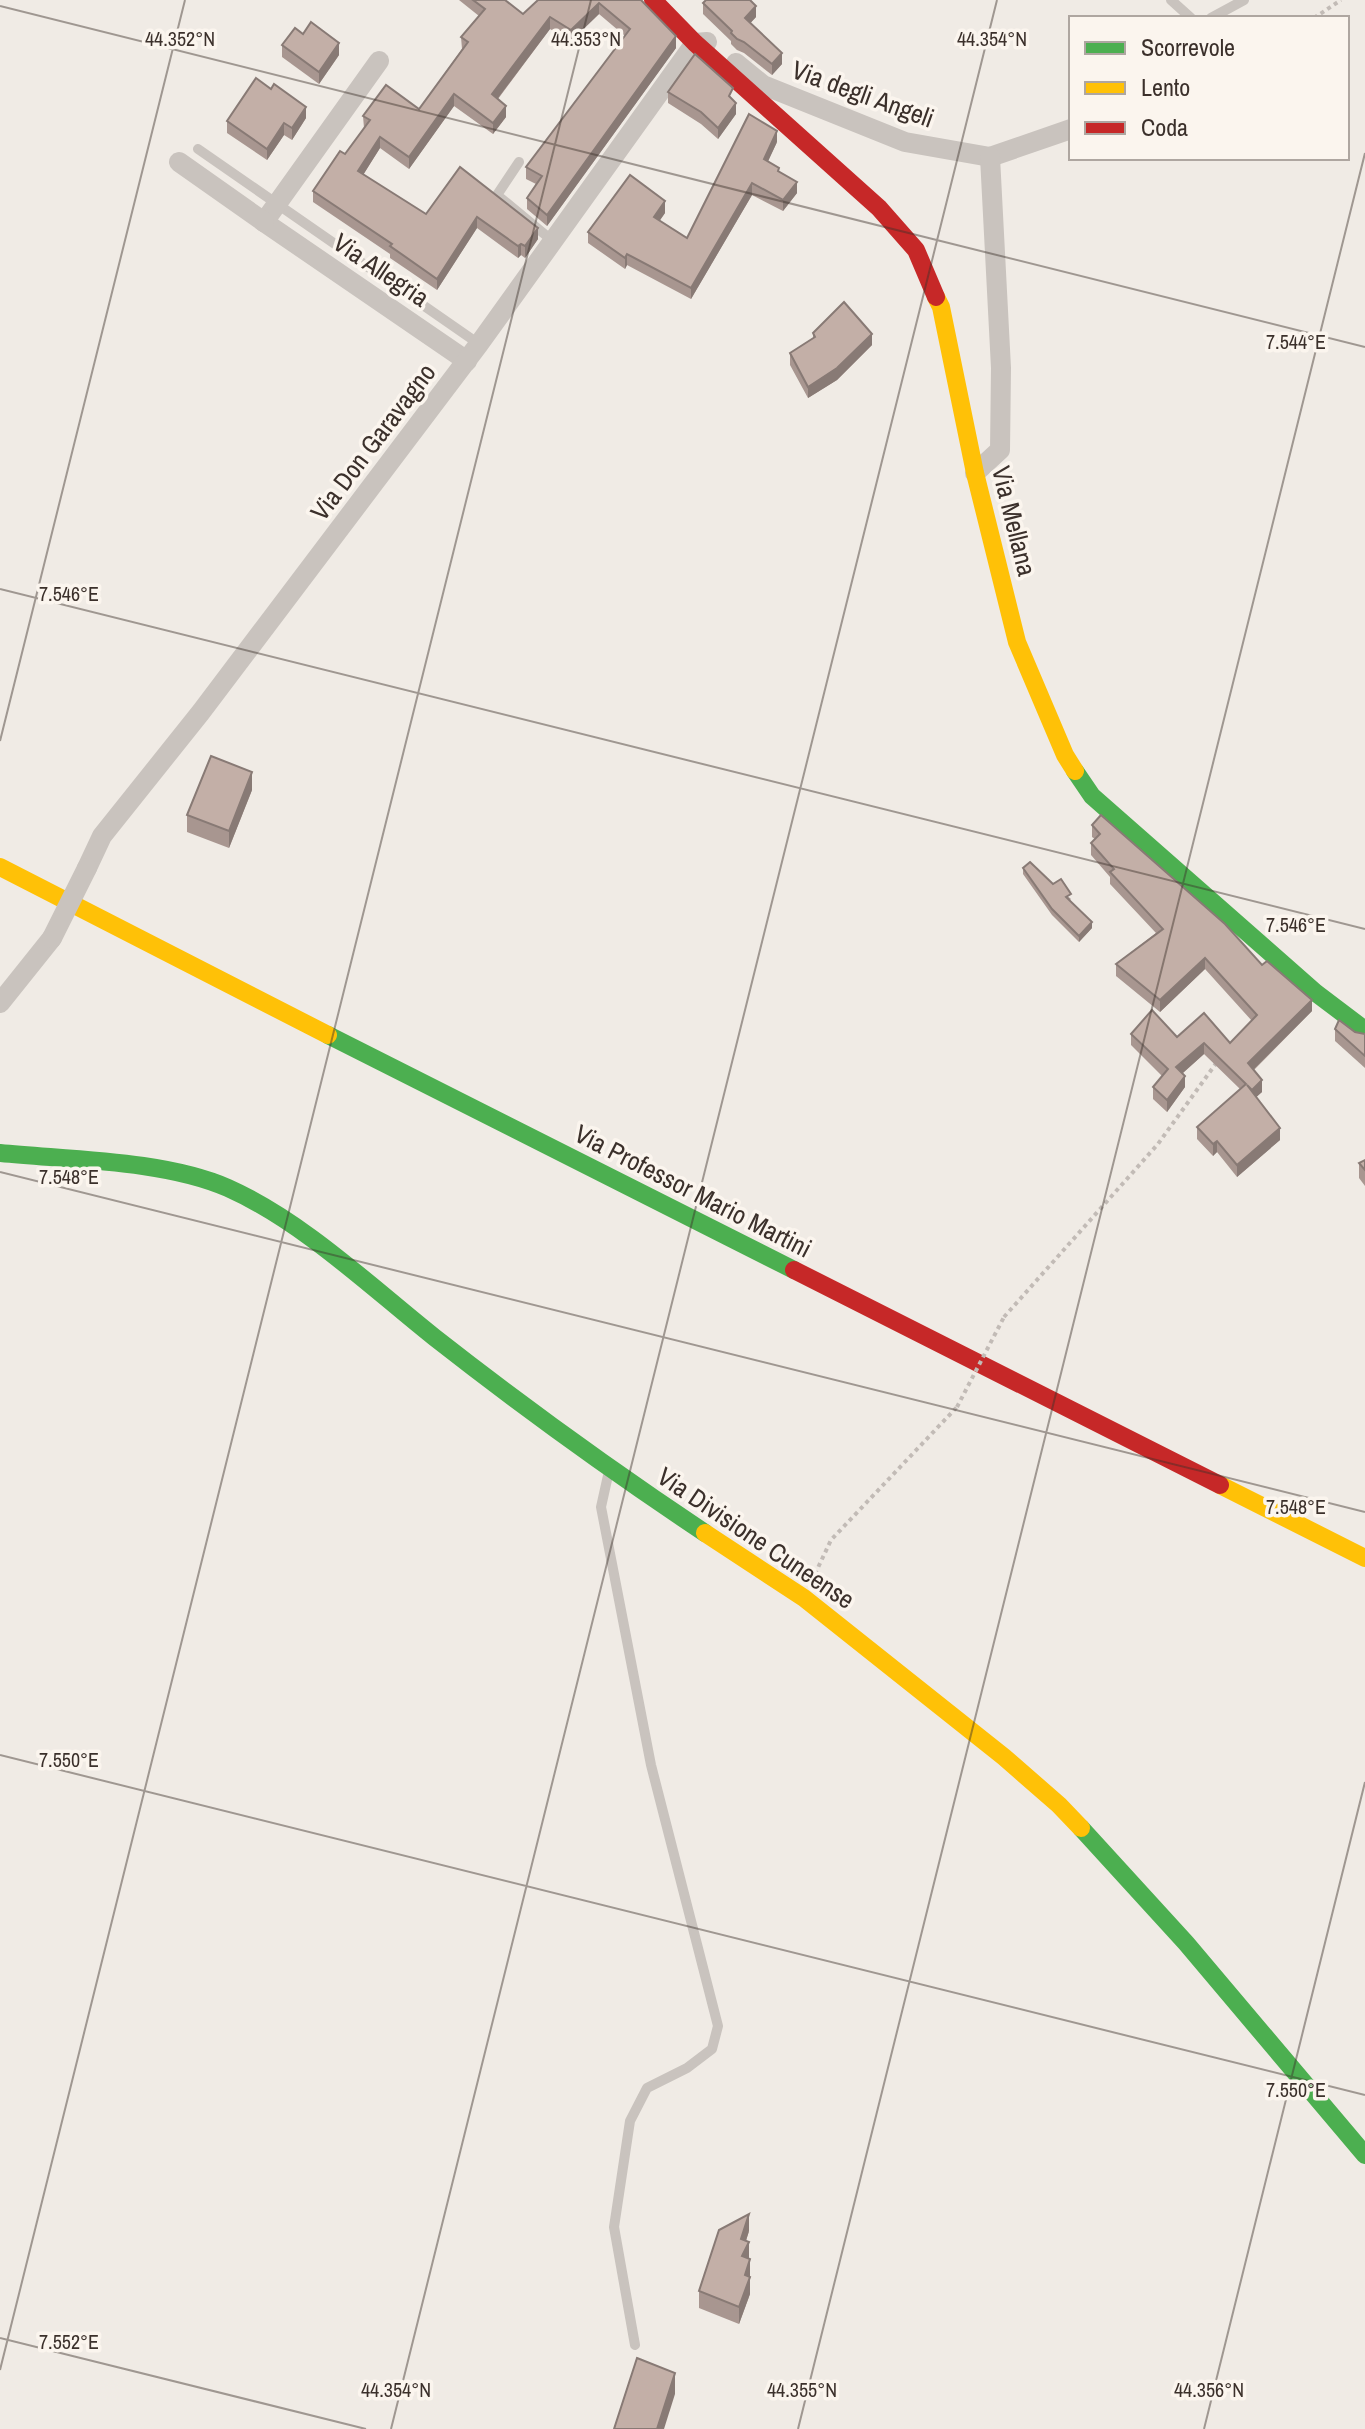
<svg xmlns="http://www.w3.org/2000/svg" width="1365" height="2429" viewBox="0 0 1365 2429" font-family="'Archivo Narrow',sans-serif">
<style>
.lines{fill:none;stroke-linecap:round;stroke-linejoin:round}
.path{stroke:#c2bbb6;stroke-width:4;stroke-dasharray:4 4;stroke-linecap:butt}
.lane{stroke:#c9c3be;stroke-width:10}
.street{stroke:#c9c3be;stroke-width:20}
.fast{stroke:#4caf50;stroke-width:18}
.slow{stroke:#ffc107;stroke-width:18}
.jam{stroke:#c62828;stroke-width:18}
.path-bridge{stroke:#c2bbb6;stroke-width:4;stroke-dasharray:4 4;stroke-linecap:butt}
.street-bridge{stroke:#c9c3be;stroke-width:20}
.wall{fill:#a89690}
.shaded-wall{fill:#887a75}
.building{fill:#c3afa7;stroke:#887a75;stroke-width:2}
.ticks{fill:none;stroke:#3b302b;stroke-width:2;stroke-opacity:0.45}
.labels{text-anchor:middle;stroke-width:7;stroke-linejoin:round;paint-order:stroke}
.street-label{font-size:26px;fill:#3b302b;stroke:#fbf5ee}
.ticks-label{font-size:20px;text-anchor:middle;fill:#3b302b;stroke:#fbf5ee;stroke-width:7;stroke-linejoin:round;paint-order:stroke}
</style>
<rect width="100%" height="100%" fill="#f0ebe5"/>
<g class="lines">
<!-- path -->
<g class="path">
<polyline points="1314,18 1341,0"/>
<polyline points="1004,1317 1158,1144 1217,1062"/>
<polyline points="815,1574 831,1540 957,1407"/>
</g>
<!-- lane -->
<g class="lane">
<polyline points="1171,0 1191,18"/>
<polyline points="1211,18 1244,0"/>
<polyline points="198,149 479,344"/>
<polyline points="519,162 497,195 554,242"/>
<polyline points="609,1471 601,1507 651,1765 718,2026 712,2049 687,2068 647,2088 630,2121 614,2227 635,2345"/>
</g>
<!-- street -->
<g class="street">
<polyline points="379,61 264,222 467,361"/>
<polyline points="736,63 763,85 905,142 990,157 1071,129"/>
<polyline points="179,162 264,222"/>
<polyline points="975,473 1000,450 1001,368 990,157"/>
<polyline points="87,868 102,836 201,712 479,344 695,43 707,42"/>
<polyline points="0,1003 52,938"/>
</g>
<!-- fast -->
<g class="fast">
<polyline points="1075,771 1092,796 1316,993 1365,1030"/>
<polyline points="328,1035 794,1270"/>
<path d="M0,1153C70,1160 164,1160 228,1188C302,1221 370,1286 434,1337C522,1406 612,1471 705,1533"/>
<polyline points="1081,1828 1186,1943 1365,2155"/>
</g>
<!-- slow -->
<g class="slow">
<polyline points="936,297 941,307 975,473 1017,642 1065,755 1075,771"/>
<polyline points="0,867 328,1035"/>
<polyline points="1220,1485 1365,1558"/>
<polyline points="705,1533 804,1598 1004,1757 1059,1805 1081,1828"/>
</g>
<!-- jam -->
<g class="jam">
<polyline points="653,0 695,43 879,208 916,250 936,297"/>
<polyline points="794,1270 1220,1485"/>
</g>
<!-- path-bridge -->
<polyline class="path-bridge" points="957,1407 1004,1317"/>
<!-- street-bridge -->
<polyline class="street-bridge" points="52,938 87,868"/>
</g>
<!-- wall -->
<g class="wall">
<polygon points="459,0 505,0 523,14 538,0 641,0 676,48 547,226 527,209 527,198 536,184 526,179 526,167 625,36 599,14 571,41 550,29 498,99 506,117 493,134 454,106 409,169 380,148 363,175 426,214 460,167 538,239 525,258 521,255 518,258 477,228 437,290 390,258 390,254 313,202 313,191 345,154 364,128 363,116 419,109 462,49 461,37 479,16"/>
<polygon points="703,3 756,17 750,23 782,64 772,75 744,53 737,50 731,44 731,41 703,14"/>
<polygon points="303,34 339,55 319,84 282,57 282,45"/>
<polygon points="668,92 733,100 736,114 718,139 701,124 668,103"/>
<polygon points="306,118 292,140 284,135 267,160 227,133 227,121"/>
<polygon points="777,142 768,161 797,193 783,211 752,195 691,299 627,265 625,269 588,243 588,232 665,213 659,221 687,238"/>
<polygon points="813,333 872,345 837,380 808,398 790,365 790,353 813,338"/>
<polygon points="252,790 229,848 187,832 187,815"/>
<polygon points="1092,825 1262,965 1312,1011 1254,1070 1262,1092 1256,1097 1280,1140 1237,1177 1217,1152 1213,1156 1197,1139 1197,1127 1240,1089 1204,1054 1183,1073 1185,1087 1167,1112 1153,1099 1153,1087 1162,1076 1131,1045 1131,1034 1177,1037 1230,1043 1252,1021 1205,969 1160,1012 1116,976 1116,964 1156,933 1110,884 1110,877 1091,855 1091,843 1095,839 1092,837"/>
<polygon points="1023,868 1053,884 1071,899 1070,900 1092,928 1079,942 1052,915 1023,874"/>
<polygon points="1335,1029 1365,1034 1365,1068 1335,1041"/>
<polygon points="1365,1160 1365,1186 1359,1178 1359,1163"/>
<polygon points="749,2231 746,2241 750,2276 750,2294 739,2324 699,2308 699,2291"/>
</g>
<!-- shaded-wall -->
<g class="shaded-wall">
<polygon points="599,3 599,14 571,41 571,30"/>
<polygon points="756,6 756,17 745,29 745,18"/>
<polygon points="550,17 550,29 492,106 492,94"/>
<polygon points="676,36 676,48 547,226 547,215"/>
<polygon points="339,43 339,55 319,84 319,72"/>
<polygon points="782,53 782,64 772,75 772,64"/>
<polygon points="454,94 454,106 409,169 409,157"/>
<polygon points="736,103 736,114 718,139 718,128"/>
<polygon points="506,106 506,117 493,134 493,123"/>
<polygon points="306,107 306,118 292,140 292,128"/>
<polygon points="284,123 284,135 267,160 267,149"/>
<polygon points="777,131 777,142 764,170 764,159"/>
<polygon points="380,137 380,148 358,183 358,171"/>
<polygon points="797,182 797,193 783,211 783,200"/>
<polygon points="752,183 752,195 691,299 691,288"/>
<polygon points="665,201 665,213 654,229 654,217"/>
<polygon points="477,217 477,228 437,290 437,279"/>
<polygon points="538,228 538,239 525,258 525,246"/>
<polygon points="521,244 521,255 518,258 518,246"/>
<polygon points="627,254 627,265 625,269 625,258"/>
<polygon points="872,334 872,345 837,380 808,398 808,387"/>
<polygon points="252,772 252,790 229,848 229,831"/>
<polygon points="1092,922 1092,928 1079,942 1079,936"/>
<polygon points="1205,958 1205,969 1160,1012 1160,1000"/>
<polygon points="1312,1000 1312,1011 1248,1075 1248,1063"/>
<polygon points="1204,1043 1204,1054 1176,1079 1176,1067"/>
<polygon points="1185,1076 1185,1087 1167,1112 1167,1100"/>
<polygon points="1262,1080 1262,1092 1252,1101 1252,1090"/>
<polygon points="1280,1128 1280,1140 1237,1177 1237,1165"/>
<polygon points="1217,1141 1217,1152 1213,1156 1213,1144"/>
<polygon points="749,2214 749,2231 741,2256 741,2239"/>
<polygon points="749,2242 749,2259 742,2256"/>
<polygon points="750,2259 750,2294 739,2324 739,2307 745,2275"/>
<polygon points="675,2373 675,2394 664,2429 657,2429"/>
</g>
<!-- building -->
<g class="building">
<polygon points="473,0 505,0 523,14 538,0 641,0 676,36 547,215 527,198 542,176 526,167 630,29 599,3 571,30 550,17 492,94 506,106 493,123 454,94 409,157 380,137 358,171 426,214 460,167 538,228 525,246 521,244 518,246 477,217 437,279 390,246 392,244 313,191 340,151 345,154 370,120 363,116 386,85 419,109 468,42 461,37 485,9"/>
<polygon points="706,0 750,0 756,6 745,18 782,53 772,64 744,42 737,39 731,33 732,31 703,3"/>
<polygon points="311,22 339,43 319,72 282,45 295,28 303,34"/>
<polygon points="695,54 733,88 729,96 736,103 718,128 701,112 668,92"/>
<polygon points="256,78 271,89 274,84 306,107 292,128 284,123 267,149 227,121"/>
<polygon points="749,114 777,131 764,159 779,168 778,171 797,182 783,200 752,183 691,288 627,254 625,258 588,232 630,175 665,201 654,217 687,238"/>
<polygon points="844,302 872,334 837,368 808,387 790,353 815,337 813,333"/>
<polygon points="211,756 252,772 229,831 187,815"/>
<polygon points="1101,815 1225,924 1262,965 1267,961 1312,1000 1248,1063 1262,1080 1252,1090 1247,1085 1280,1128 1237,1165 1217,1141 1213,1144 1197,1127 1246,1084 1204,1043 1176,1067 1185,1076 1167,1100 1153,1087 1168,1069 1131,1034 1152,1010 1177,1037 1204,1013 1230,1043 1257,1015 1205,958 1160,1000 1116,964 1163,929 1110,872 1114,869 1091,843 1100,834 1092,825"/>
<polygon points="1030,862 1053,884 1061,879 1071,894 1066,897 1092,922 1079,936 1052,909 1023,868"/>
<polygon points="1339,1020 1355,1032 1365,1034 1365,1056 1335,1029"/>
<polygon points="1365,1160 1365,1170 1359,1163"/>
<polygon points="749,2214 741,2239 749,2242 742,2256 750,2259 745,2275 750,2277 739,2307 699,2291 719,2230"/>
<polygon points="637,2358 675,2373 657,2429 614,2429"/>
</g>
<!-- ticks -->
<path class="ticks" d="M0,6L1365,347M0,589L1365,929M0,741L185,0M0,1172L1365,1512M0,1755L1365,2095M0,2338L366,2429M0,2370L591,0M391,2429L997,0M798,2429L1365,153M1204,2429L1365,1782"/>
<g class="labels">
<!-- street labels -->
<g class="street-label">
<text transform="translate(863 94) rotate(20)" y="9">Via degli Angeli</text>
<text transform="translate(381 270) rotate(34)" y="9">Via Allegria</text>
<text transform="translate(373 442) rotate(-53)" y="9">Via Don Garavagno</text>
<text transform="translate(1014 521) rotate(76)" y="9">Via Mellana</text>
<text transform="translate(693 1191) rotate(27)" y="9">Via Professor Mario Martini</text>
<text transform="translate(756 1538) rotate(34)" y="9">Via Divisione Cuneense</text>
</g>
</g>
<g class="ticks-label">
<text x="180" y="46">44.352°N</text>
<text x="586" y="46">44.353°N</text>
<text x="992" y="46">44.354°N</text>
<text x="1296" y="349">7.544°E</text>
<text x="69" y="601">7.546°E</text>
<text x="1296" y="932">7.546°E</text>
<text x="69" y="1184">7.548°E</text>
<text x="1296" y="1514">7.548°E</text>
<text x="69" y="1767">7.550°E</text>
<text x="1296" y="2097">7.550°E</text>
<text x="69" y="2349">7.552°E</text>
<text x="396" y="2397">44.354°N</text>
<text x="802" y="2397">44.355°N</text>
<text x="1209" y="2397">44.356°N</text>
</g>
<!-- legend -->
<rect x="1069" y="16" width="280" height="144" fill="#fbf5ee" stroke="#aea6a0" stroke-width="2"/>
<rect x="1085" y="42" width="40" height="12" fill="#4caf50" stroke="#aea6a0" stroke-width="2"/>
<text x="1141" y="56" font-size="24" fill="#3b302b">Scorrevole</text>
<rect x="1085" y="82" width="40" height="12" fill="#ffc107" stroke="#aea6a0" stroke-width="2"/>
<text x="1141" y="96" font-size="24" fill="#3b302b">Lento</text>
<rect x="1085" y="122" width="40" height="12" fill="#c62828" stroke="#aea6a0" stroke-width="2"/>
<text x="1141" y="136" font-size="24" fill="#3b302b">Coda</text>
</svg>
